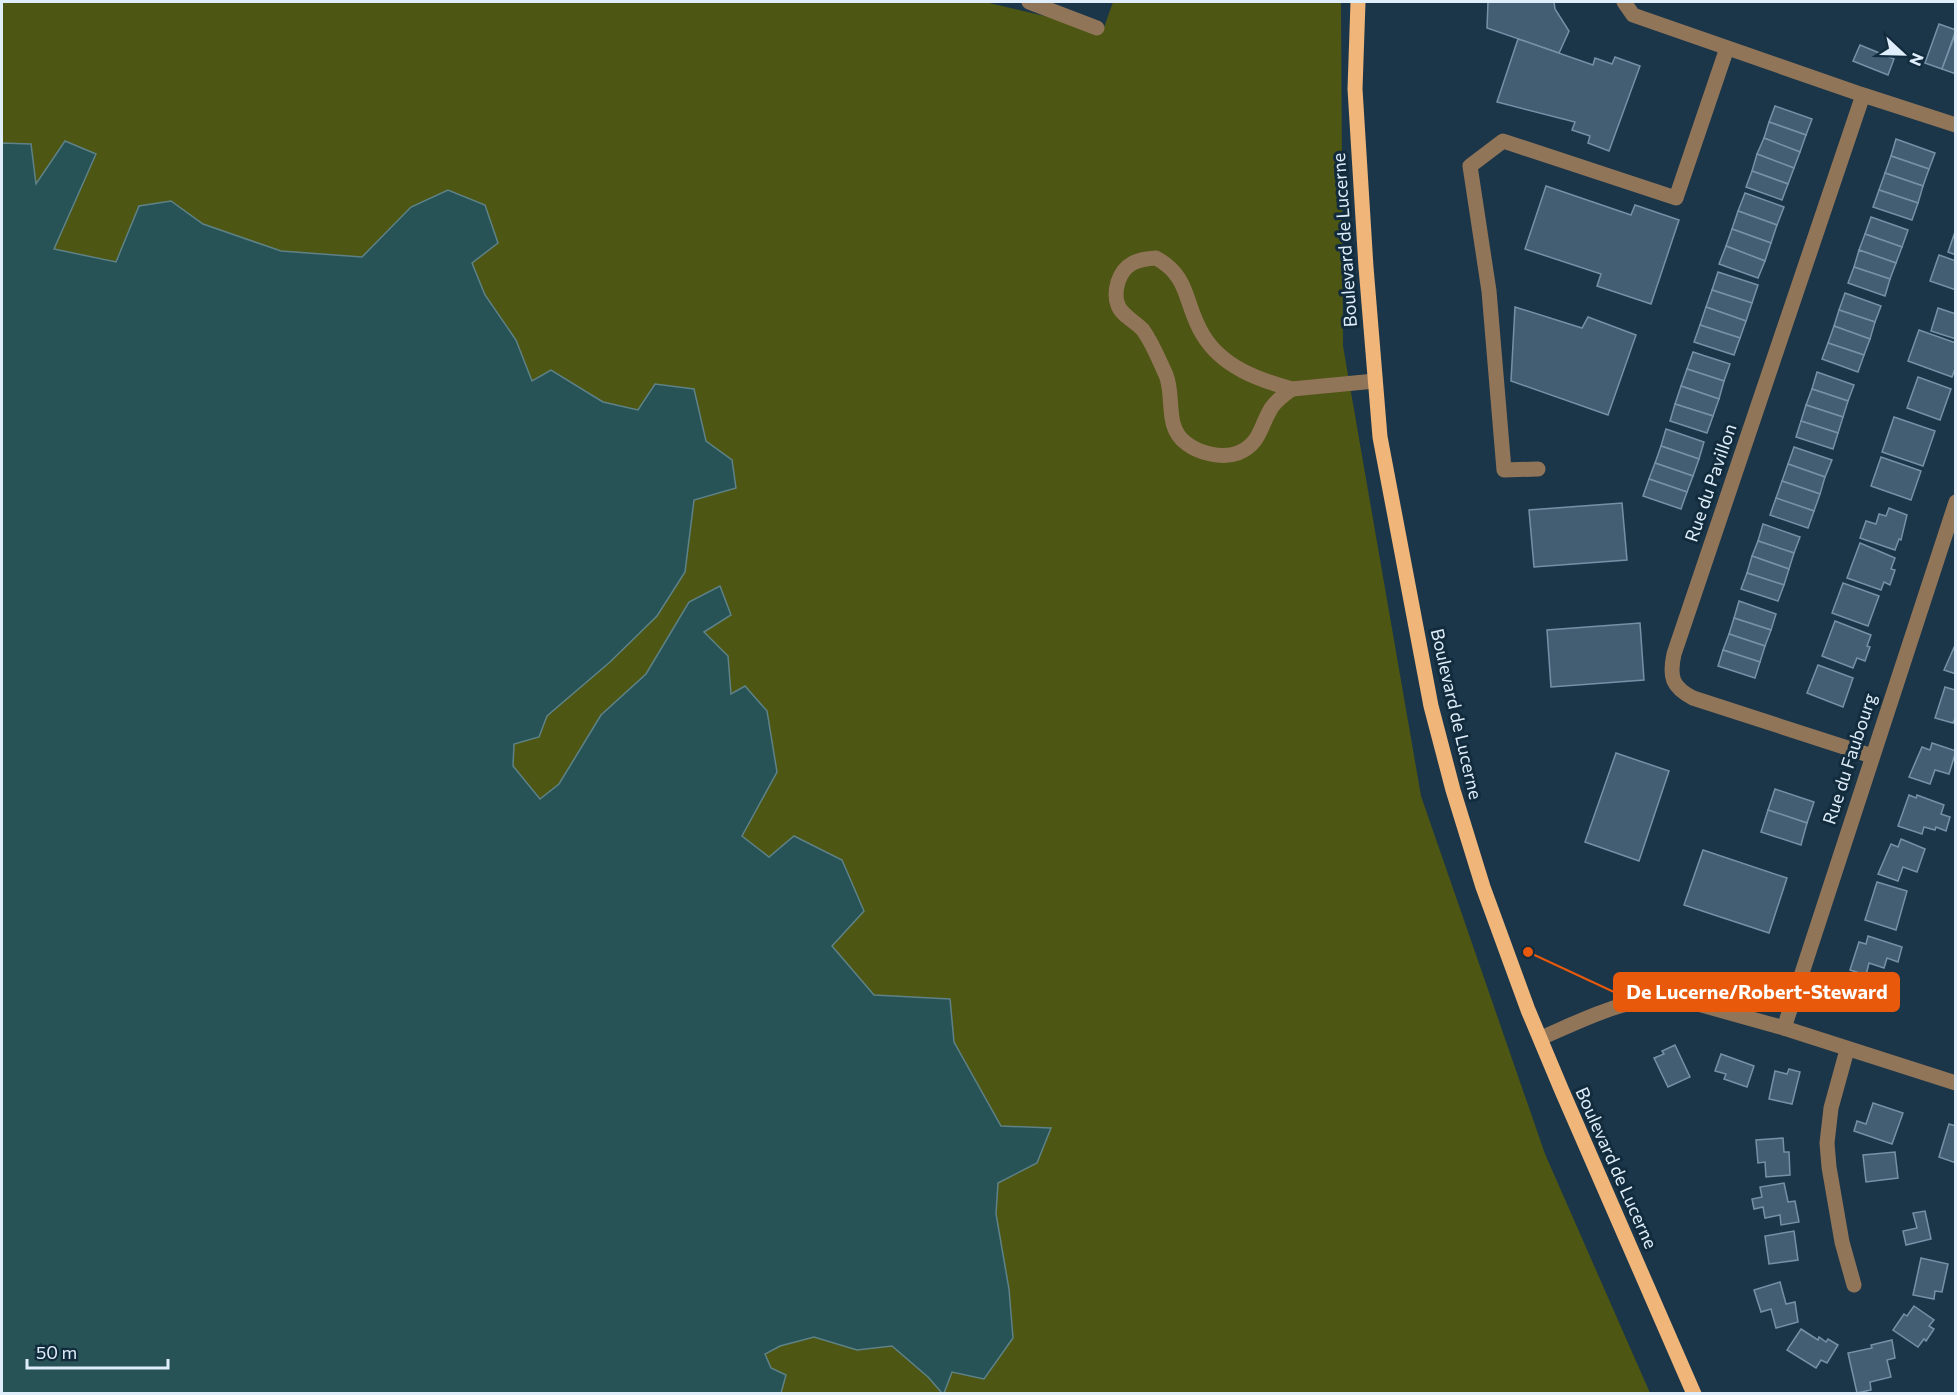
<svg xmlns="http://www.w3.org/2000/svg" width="1957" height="1395" viewBox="0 0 1957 1395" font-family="Commissioner,sans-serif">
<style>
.green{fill:#4d5613}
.water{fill:#275356;stroke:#5e8287;stroke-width:1.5}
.building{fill:#435e73;stroke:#7591a8;stroke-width:1.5}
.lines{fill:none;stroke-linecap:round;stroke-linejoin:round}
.minor{stroke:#917559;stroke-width:15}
.major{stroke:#efb579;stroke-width:15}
.labels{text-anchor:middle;stroke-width:6;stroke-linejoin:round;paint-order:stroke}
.street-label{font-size:18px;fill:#dfeefa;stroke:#122c3e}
.leader{fill:none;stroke:#e8590c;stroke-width:2}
.callout-dot{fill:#e8590c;stroke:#122c3e;stroke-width:2}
.callout{fill:#e8590c;stroke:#e8590c;stroke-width:2}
.callout-label{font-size:20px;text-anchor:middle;font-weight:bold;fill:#fff}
</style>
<rect width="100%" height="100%" fill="#1c3649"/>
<!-- green -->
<g class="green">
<polygon points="2,2 985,2 1103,30 1113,2 1341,2 1343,346 1421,796 1545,1154 1650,1393 944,1393 952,1372 1009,1289 996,1214 998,1182 1037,1163 1051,1128 1001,1126 954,1042 950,1000 874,995 831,945 769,857 742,836 777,772 731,695 728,656 704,632 720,586 689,602 646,674 601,715 559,784 541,799 513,766 514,744 539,737 547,716 610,662 657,616 685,572 694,500 732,460 706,441 694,389 639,410 603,402 551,370 532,381 516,340 485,295 472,263 411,207 362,257 281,251 203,224 171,201 116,262 54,249 35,184 31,144 2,143"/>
<polygon points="814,1337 857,1350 892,1346 928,1377 942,1393 781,1393 764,1354 780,1346"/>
</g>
<!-- water -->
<polygon class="water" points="65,141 96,154 54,249 116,262 139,206 171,201 203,224 281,251 362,257 411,207 448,190 485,205 498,243 472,263 485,295 516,340 532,381 551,370 603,402 638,410 655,384 694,389 706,441 732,460 736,488 694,500 685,572 657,616 610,662 547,716 539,737 514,744 513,766 540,799 559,784 601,715 646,674 689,602 720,586 731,615 704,632 728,656 731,694 745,686 767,711 777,772 742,836 769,857 794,836 842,860 864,911 832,946 874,995 950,999 954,1042 1001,1126 1051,1128 1037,1163 998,1183 996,1214 1009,1289 1013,1338 984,1379 952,1372 944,1393 942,1393 928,1377 892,1346 857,1350 814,1337 780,1346 765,1354 771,1368 786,1375 781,1393 782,1393 2,1393 2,143 31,144 36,184"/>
<!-- building -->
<g class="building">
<polygon points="1488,2 1554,2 1555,9 1569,31 1559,53 1487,28"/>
<polygon points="1939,24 1956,30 1942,69 1925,63"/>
<polygon points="1956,32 1956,74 1942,69"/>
<polygon points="1518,39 1593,65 1595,58 1612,64 1615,57 1640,66 1609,151 1588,143 1590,136 1572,130 1575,122 1497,102"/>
<polygon points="1860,45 1894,59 1888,75 1853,61"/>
<polygon points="1775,106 1812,119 1806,135 1769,122"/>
<polygon points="1769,122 1806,135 1800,152 1764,138"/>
<polygon points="1764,138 1800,152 1794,168 1757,154"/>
<polygon points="1896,139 1935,153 1929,169 1891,156"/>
<polygon points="1757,154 1794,168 1788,184 1752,171"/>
<polygon points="1891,156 1929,169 1923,186 1885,173"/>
<polygon points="1752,171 1788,184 1782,200 1746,187"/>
<polygon points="1885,173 1923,186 1918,203 1879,190"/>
<polygon points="1546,186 1631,215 1635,205 1679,220 1651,304 1597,286 1601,274 1525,249"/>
<polygon points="1879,190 1918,203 1912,220 1873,207"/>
<polygon points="1745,193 1784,207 1777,225 1738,211"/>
<polygon points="1738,211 1777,225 1771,243 1732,229"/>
<polygon points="1871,217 1908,230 1902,247 1865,234"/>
<polygon points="1732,229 1771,243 1765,261 1726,246"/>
<polygon points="1955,232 1956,232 1956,255 1948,252"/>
<polygon points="1865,234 1902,247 1896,263 1859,250"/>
<polygon points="1726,246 1765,261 1758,278 1719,264"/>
<polygon points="1859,250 1896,263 1890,279 1854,267"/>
<polygon points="1939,255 1956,261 1956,290 1930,281"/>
<polygon points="1854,267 1890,279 1885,296 1848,283"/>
<polygon points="1718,272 1758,285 1752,303 1712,290"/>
<polygon points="1712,290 1752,303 1746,321 1706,307"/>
<polygon points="1845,293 1881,306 1875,322 1839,310"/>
<polygon points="1515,307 1582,328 1588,317 1636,335 1608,415 1511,381"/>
<polygon points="1706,307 1746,321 1740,338 1700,325"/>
<polygon points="1938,308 1956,314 1956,339 1931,331"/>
<polygon points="1839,310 1875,322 1870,339 1834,326"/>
<polygon points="1700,325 1740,338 1734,355 1694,342"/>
<polygon points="1834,326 1870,339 1864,355 1828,343"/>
<polygon points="1919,330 1956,343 1956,366 1952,377 1908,361"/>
<polygon points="1828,343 1864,355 1858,372 1822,359"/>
<polygon points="1693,352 1730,364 1724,381 1687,369"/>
<polygon points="1687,369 1724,381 1719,399 1681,386"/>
<polygon points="1817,372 1854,385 1848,401 1812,389"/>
<polygon points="1918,377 1951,389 1940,420 1907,408"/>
<polygon points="1681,386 1719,399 1713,416 1675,404"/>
<polygon points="1812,389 1848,401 1843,417 1806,405"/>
<polygon points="1675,404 1713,416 1707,433 1670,421"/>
<polygon points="1806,405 1843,417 1838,433 1801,421"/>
<polygon points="1894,417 1935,431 1923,466 1882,452"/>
<polygon points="1801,421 1838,433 1833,449 1796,437"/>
<polygon points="1666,429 1704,442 1699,459 1661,446"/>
<polygon points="1661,446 1699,459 1693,476 1655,463"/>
<polygon points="1794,447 1832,460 1825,477 1788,464"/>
<polygon points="1881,457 1921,471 1911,500 1871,486"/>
<polygon points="1655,463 1693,476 1687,492 1649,479"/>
<polygon points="1788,464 1825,477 1820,494 1782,481"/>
<polygon points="1649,479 1687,492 1681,509 1643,496"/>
<polygon points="1782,481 1820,494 1814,511 1776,498"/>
<polygon points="1776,498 1814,511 1808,528 1770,515"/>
<polygon points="1622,503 1627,560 1534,567 1529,510"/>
<polygon points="1889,508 1907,515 1901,540 1899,539 1895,550 1860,538 1866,521 1876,524 1879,514 1886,516"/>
<polygon points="1763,524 1800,537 1794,553 1758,541"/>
<polygon points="1758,541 1794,553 1789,569 1752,556"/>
<polygon points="1860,543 1895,558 1891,569 1895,570 1890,585 1884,582 1881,590 1847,578"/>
<polygon points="1752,556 1789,569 1784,585 1747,573"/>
<polygon points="1747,573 1784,585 1778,601 1741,589"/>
<polygon points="1843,583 1879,596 1868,626 1832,613"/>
<polygon points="1739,601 1776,614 1771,630 1734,618"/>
<polygon points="1734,618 1771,630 1765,646 1729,634"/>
<polygon points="1835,621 1871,635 1867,646 1870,647 1865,661 1857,658 1853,668 1822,656"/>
<polygon points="1640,623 1644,680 1551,687 1547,630"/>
<polygon points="1729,634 1765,646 1760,662 1723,650"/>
<polygon points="1956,643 1956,674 1944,670"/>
<polygon points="1723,650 1760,662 1755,678 1718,666"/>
<polygon points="1818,665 1853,678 1843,707 1807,693"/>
<polygon points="1945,687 1955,690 1956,687 1956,716 1953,723 1935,718"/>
<polygon points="1932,743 1956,751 1949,774 1935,770 1930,784 1909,777 1922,747 1930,750"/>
<polygon points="1616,753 1669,771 1639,861 1585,842"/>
<polygon points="1775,789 1814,802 1807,823 1768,810"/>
<polygon points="1909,795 1916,798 1917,795 1944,805 1941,814 1950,817 1946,831 1936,827 1935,830 1924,827 1922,834 1898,826"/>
<polygon points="1768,810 1807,823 1801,845 1761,832"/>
<polygon points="1901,839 1925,849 1917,872 1903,867 1898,881 1878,874 1891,844 1898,847"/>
<polygon points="1703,850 1787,878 1769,933 1684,905"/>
<polygon points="1877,882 1907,891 1896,930 1865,920"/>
<polygon points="1868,936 1902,947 1898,962 1887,958 1884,968 1869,963 1866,975 1850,970 1859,942 1866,944"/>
<polygon points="1675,1045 1690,1077 1668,1087 1654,1058 1664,1054 1662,1051"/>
<polygon points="1721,1054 1754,1066 1747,1087 1724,1079 1726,1074 1715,1071"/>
<polygon points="1789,1069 1800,1072 1792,1104 1769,1099 1775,1071 1787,1074"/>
<polygon points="1873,1103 1903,1113 1892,1144 1854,1131 1857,1121 1866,1124"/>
<polygon points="1949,1124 1956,1126 1956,1163 1939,1157"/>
<polygon points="1783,1138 1784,1152 1789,1152 1790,1175 1766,1177 1765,1162 1758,1163 1756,1140"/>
<polygon points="1895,1152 1898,1178 1866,1182 1863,1155"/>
<polygon points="1784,1183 1788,1202 1795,1201 1799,1222 1781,1225 1780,1215 1765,1218 1763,1207 1754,1209 1752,1199 1762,1197 1760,1187"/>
<polygon points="1925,1211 1931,1239 1906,1245 1903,1231 1917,1228 1913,1213"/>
<polygon points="1794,1231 1798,1260 1769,1264 1765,1236"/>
<polygon points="1921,1258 1948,1264 1942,1292 1935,1291 1934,1299 1913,1295"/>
<polygon points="1780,1282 1786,1304 1795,1302 1798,1322 1776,1328 1771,1309 1761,1312 1754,1290"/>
<polygon points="1914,1306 1934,1320 1929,1326 1934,1329 1926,1341 1924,1339 1918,1347 1893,1330 1904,1314 1907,1316"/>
<polygon points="1801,1329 1818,1340 1819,1337 1826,1342 1828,1339 1838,1345 1827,1363 1821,1360 1816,1368 1787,1350"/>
<polygon points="1892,1340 1895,1358 1887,1360 1891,1377 1870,1382 1871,1390 1857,1393 1848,1353 1872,1348 1871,1345"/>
</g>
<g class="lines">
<!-- minor -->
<g class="minor">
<polyline points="1029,2 1097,28"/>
<polyline points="1624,2 1633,15 1863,95 1956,125"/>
<path d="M1863,95L1674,654C1669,677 1672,687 1693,698L1872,756"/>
<path d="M1156,258C1191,277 1184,305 1203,335C1222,367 1259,380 1292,389C1285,394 1277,400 1272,407C1260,425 1261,444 1238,453C1222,459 1198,453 1186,443C1164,427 1175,397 1166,375C1159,360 1153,344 1143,330C1136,322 1121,315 1118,305C1115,298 1116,289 1118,282C1124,263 1138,259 1156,258Z"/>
<polyline points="1292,389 1375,381"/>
<polyline points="1538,469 1504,470 1489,291 1470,166 1503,141 1676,198 1727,48"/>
<polyline points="1784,1028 1956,502"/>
<path d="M1541,1038C1585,1019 1631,994 1680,999L1784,1028L1956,1083"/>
<polyline points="1847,1050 1831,1108 1827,1143 1829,1167 1842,1242 1854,1285"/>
</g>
<!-- major -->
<polyline class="major" points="1358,2 1355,89 1366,267 1380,437 1431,706 1453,790 1483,887 1528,1010 1562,1091 1694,1394"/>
</g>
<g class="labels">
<!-- street labels -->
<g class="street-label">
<text transform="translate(1345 240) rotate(-94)" y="6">Boulevard de Lucerne</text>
<text transform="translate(1711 483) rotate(-71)" y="6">Rue du Pavillon</text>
<text transform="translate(1456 714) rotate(77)" y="6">Boulevard de Lucerne</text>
<text transform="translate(1850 759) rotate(-72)" y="6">Rue du Faubourg</text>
<text transform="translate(1616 1168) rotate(66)" y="6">Boulevard de Lucerne</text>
</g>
</g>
<!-- callouts -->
<path class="leader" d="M1528 952L1614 992"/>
<circle class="callout-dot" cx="1528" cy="952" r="6"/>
<rect class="callout" x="1614" y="973" width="285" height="38" rx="6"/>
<g class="callout-label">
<text x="1757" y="999">De Lucerne/Robert-Steward</text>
</g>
<!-- border -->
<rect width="1957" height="1395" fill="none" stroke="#dfeefa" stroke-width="6"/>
<!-- north arrow -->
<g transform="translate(1903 54) rotate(112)" stroke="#122c3e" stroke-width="4.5" paint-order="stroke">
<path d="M0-4.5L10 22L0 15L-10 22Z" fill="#dfeefa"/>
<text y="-9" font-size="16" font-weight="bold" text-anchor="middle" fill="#dfeefa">N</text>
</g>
<!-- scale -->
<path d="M27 1359v9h141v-9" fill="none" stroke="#dfeefa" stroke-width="3"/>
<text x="36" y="1359" font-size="18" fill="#dfeefa" stroke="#122c3e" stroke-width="4.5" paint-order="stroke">50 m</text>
</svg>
